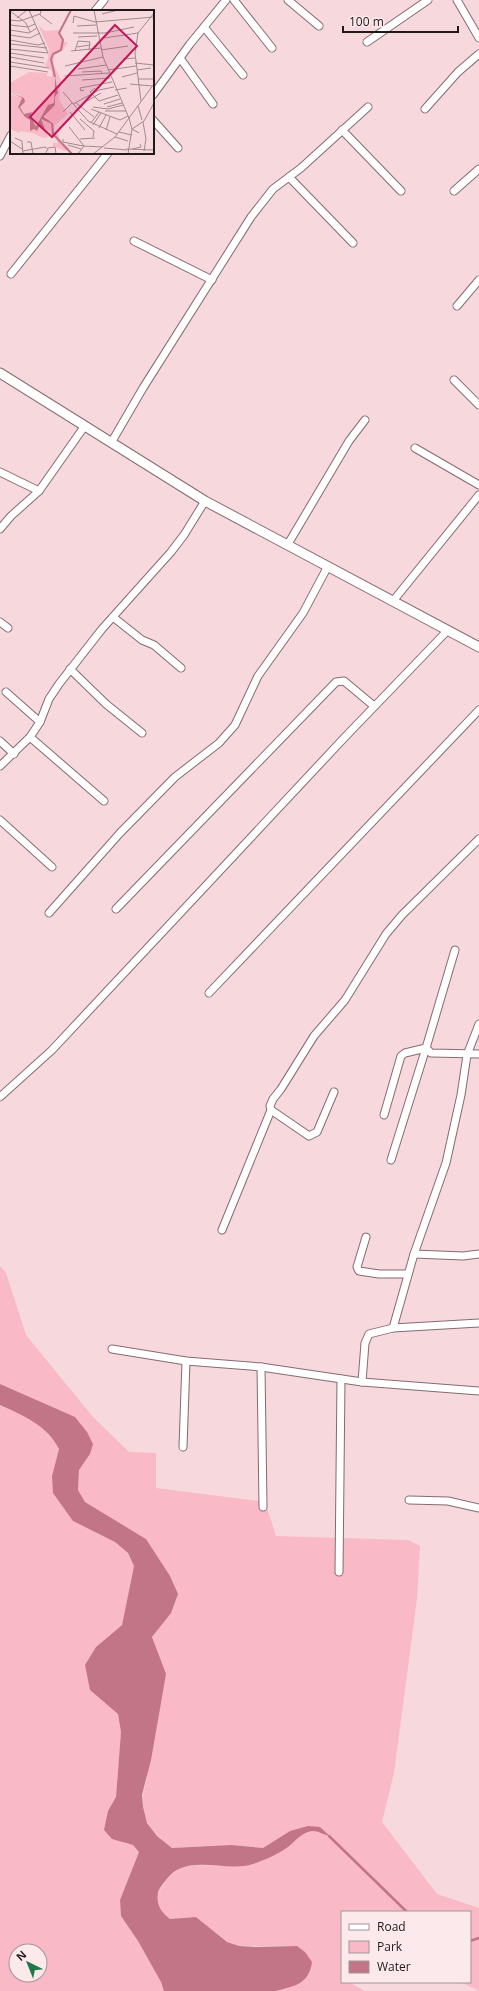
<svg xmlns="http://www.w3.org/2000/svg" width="479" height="1991" viewBox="0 0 479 1991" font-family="'Open Sans',sans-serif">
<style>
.green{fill:#fab9c6;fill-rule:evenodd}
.water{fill:#c27586}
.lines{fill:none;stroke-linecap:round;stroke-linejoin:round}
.stream{stroke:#c27586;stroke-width:2.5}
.minor-casing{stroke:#856b70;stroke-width:9}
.tertiary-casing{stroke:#856b70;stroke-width:11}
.minor{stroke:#fff;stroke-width:7}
.tertiary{stroke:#fff;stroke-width:9}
.inset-river{fill:none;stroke:#c27586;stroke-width:2}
.inset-road{fill:none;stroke:#a18b8f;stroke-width:1}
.view{fill:#c2185b;fill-opacity:0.15;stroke:#c2185b;stroke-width:2}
.inset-edge{fill:none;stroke:#22181a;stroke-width:2}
</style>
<rect width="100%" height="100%" fill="#f6d8dd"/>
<!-- green -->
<g class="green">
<path d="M0,1266L6,1273L26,1335L93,1417L129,1452L156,1453V1488L265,1502L276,1536L408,1540L420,1546L417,1599L394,1773L382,1822L437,1894L479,1908V1991L461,1982H470V1912H342V1982H353L352,1984L365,1991H276L293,1987L297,1946H239L227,1942L196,1917L170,1919L162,1912L157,1902L159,1891L170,1875L186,1865L236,1866L288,1847L302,1834L314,1831L330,1836L320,1827L290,1831L263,1848L231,1845L172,1848C146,1828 136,1812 147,1779L158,1653L152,1637L157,1630L146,1539L85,1502L78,1490L79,1470L90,1454L75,1418L0,1384Z"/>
<path d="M0,1405C25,1417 46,1424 59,1449L52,1476L73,1521L115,1542L128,1553L134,1566L122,1625L96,1647L90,1690L118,1714L121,1732L116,1798L108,1811L124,1843L133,1845L139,1852L120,1900L121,1916L138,1941L161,1982L164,1991H0ZM16,1951H40V1975H16Z"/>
</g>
<!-- water -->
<path class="water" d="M0,1384L75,1417L87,1432L93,1444L90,1454L79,1470L78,1490L85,1502L146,1539L170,1576L178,1594L171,1613L152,1637L166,1674L151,1760L142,1795L143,1807L147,1823L157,1836L172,1848L231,1845L263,1848L290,1831L308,1826L320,1827L331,1837C326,1835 319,1832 314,1831C302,1831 296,1841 288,1847C278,1854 265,1860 253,1864C225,1873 186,1852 166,1880C163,1884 159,1888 158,1893C156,1905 161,1912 170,1919L196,1917L227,1942L239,1946L256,1947L297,1946L305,1952L312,1962C309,1984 295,1986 276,1991H164L161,1982L138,1941L121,1916L120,1900L139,1852L133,1845L112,1839L104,1830L108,1811L116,1797L121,1732L118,1714L90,1690L85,1665L96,1647L122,1625L134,1566L128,1553L115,1542L73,1521L53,1493L52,1476L59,1449C47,1425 24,1416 0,1405Z"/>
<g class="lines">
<!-- stream -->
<g class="stream">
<polyline points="329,1836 407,1912"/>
<polyline points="470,1941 479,1938"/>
</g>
<!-- minor casing -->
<g class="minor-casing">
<g id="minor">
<polyline points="234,0 272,48"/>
<polyline points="288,0 319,26"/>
<polyline points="457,0 479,38"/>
<polyline points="95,11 104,0"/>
<polyline points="204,27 243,75"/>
<polyline points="367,42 428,0"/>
<polyline points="180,58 213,104"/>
<polyline points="153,95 190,44 226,0"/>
<polyline points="425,109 458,72 479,54"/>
<polyline points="153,120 178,148"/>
<polyline points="342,130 401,191"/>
<polyline points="0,156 11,135"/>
<polyline points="289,177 353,243"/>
<polyline points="454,191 479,169"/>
<polyline points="134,241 212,280"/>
<polyline points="11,274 108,153"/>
<polyline points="457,306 479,280"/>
<polyline points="454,380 479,405"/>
<polyline points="111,443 143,388 251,217 273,189 301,168 368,107"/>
<polyline points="415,448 479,485"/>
<polyline points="0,472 39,491"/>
<polyline points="0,529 11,516 39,491 84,427"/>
<polyline points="288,544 349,441 365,420"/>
<polyline points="393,601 479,495"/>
<polyline points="113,617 142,640 154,645 181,668"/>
<polyline points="0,622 8,628"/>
<polyline points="70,669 106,704 142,733"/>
<polyline points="6,692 40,722"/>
<polyline points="30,737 104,801"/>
<polyline points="0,741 14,754"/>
<polyline points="0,766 30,737 40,722 49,699 59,684 102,629 171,552 184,535 205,501"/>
<polyline points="0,820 52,867"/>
<polyline points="116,909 336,682 344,681 374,706"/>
<polyline points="49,913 120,833 175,777 219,743 235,725 258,676 303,613 328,566"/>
<polyline points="455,950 426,1048 431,1053 479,1054"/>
<polyline points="209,993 479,710"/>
<polyline points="334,1092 317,1132 309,1136 271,1110 270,1106 273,1099 281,1089 314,1036 345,1000 386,934 402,915 479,839"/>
<polyline points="0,1097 52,1050 345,737 448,630"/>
<polyline points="384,1115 401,1056 405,1053 426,1048 391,1160"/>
<polyline points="222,1230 271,1110"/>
<polyline points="366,1237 357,1267 359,1271 379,1274 408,1274"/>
<polyline points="414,1254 463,1256 479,1254"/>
<polyline points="393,1328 479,1323"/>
<polyline points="112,1349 186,1361 261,1367 362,1382 479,1391"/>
<polyline points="261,1367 263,1507"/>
<polyline points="362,1382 365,1343 369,1334 393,1328 414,1254 446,1163 461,1095 467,1055 479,1024"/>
<polyline points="183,1447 186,1361"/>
<polyline points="409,1500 448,1501 479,1508"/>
<polyline points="339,1572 341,1379"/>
</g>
</g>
<!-- tertiary casing -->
<g class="tertiary-casing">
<polyline id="tertiary" points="0,373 205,501 479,647"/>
</g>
<!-- minor -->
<use href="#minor" class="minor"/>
<!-- tertiary -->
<use href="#tertiary" class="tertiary"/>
</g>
<!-- overview -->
<g transform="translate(10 10)">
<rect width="144" height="144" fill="#f6d8dd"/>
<path d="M28,15L35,21L50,20L51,27L54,32H58L53,40L45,44L43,53L51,70L49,90L58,104L45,115L44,121L49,126V130L59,138L55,141L43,136V133H47V128H42L40,120L36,121L38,127L34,128L22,123L10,121L9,123L0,119V84L12,88L8,97L9,99L20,110V121L24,119L27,121L29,117L35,119L31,109H34L37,112H40L34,105L45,95V87L48,84L44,70V93L39,95L25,116L20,107L21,102L14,104L10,96L15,93L10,85L0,82V73L19,62L37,63V66L42,67V61L35,55L38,49L39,39Z" fill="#fab9c6"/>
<path d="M45,67L48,83L45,87V95L34,106V107L41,112L42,114L31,109L35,119L29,117L27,121L24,119L20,121V110L15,107L8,97L12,88L0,82L14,88L15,92L10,97L14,104L22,102L20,107L26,116L38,95L44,93Z" fill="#c27586"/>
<path class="inset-river" d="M45,67L41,49L43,44L51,40L53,30L49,23L61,0M42,113L43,124L62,144"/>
<path class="inset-road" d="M31,0L30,5L42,14M84,0L93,47L119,108M0,1L16,13L20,22M92,4L108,0M7,8L17,0M0,10L10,11L30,4M63,13L64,6L85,12L144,7M0,15L18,17L25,14M67,16L86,15M0,20L19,23L27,18M63,23H95L124,17M0,25L20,28L30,23M68,27L87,26M94,28L128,23M0,30L28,35L35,33M0,34L37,38M67,37L80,35M0,39L38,43L19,0M91,40L118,36M61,41L91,38M65,41L68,31L80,32L79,40M0,43L34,48M0,47L34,53M113,49L125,48M0,52L39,58M125,53L144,55M0,56L38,62M55,56L93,47M68,59L96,55M98,60L126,56M127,60L141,58M72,62L91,61L92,64M55,66L99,63M112,67L127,63M128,69H144M72,70L100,68M120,74L142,76M85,78L80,82L89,91L108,85M74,80L71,81L70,78L102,72M105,80L117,78M53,82L78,111L107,124M77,91L91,83M131,91L125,43L128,23L144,3M66,93L84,107M63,94L89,80L104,77M94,94L110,89M128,96L132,110M83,97L98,99L113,95M97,97L112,93M81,99L110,110L118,106M95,101H116M53,102L62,93M60,102L75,120M119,108L122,119L129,123M70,109L84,121L83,127M133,112L136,129L134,141M81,113L89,102M83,115L91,103M59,117L74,136M89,118L96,105M96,120L100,107M109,122L122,125M105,127L118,131M5,128L12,131L13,144M53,129V132L73,136M70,129L85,128M0,131L12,139M17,132H21L23,144M58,135L71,139M38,138L45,137L46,144M94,138L117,140M116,139L144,140M122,139L131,137L130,134M13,141L35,137L38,139L35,144M68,144L74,136L92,137M83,144L105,127L144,74M118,144L122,119L134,111L144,93"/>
<path class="view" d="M105,15L127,36L42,127L20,107Z"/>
<rect width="144" height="144" class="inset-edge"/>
</g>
<!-- legend -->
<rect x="341" y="1911" width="130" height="72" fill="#fbe9ec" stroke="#a49598"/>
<rect x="349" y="1924" width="20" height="6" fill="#ffffff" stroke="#a49598"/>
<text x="377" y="1931" font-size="12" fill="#22181a">Road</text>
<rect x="349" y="1941" width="20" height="12" fill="#fab9c6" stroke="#a49598"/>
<text x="377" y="1951" font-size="12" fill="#22181a">Park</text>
<rect x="349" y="1961" width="20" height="12" fill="#c27586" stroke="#a49598"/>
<text x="377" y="1971" font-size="12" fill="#22181a">Water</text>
<!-- north arrow -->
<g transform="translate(28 1963) rotate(317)"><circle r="19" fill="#fbe9ec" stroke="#a49598"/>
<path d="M0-3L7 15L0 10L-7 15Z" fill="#227649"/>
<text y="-6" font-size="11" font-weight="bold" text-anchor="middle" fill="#22181a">N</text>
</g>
<!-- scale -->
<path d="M343 26v6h115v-6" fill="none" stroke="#22181a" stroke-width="2"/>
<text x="349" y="26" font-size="12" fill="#22181a" stroke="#fbe9ec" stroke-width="3" paint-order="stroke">100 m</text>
</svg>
